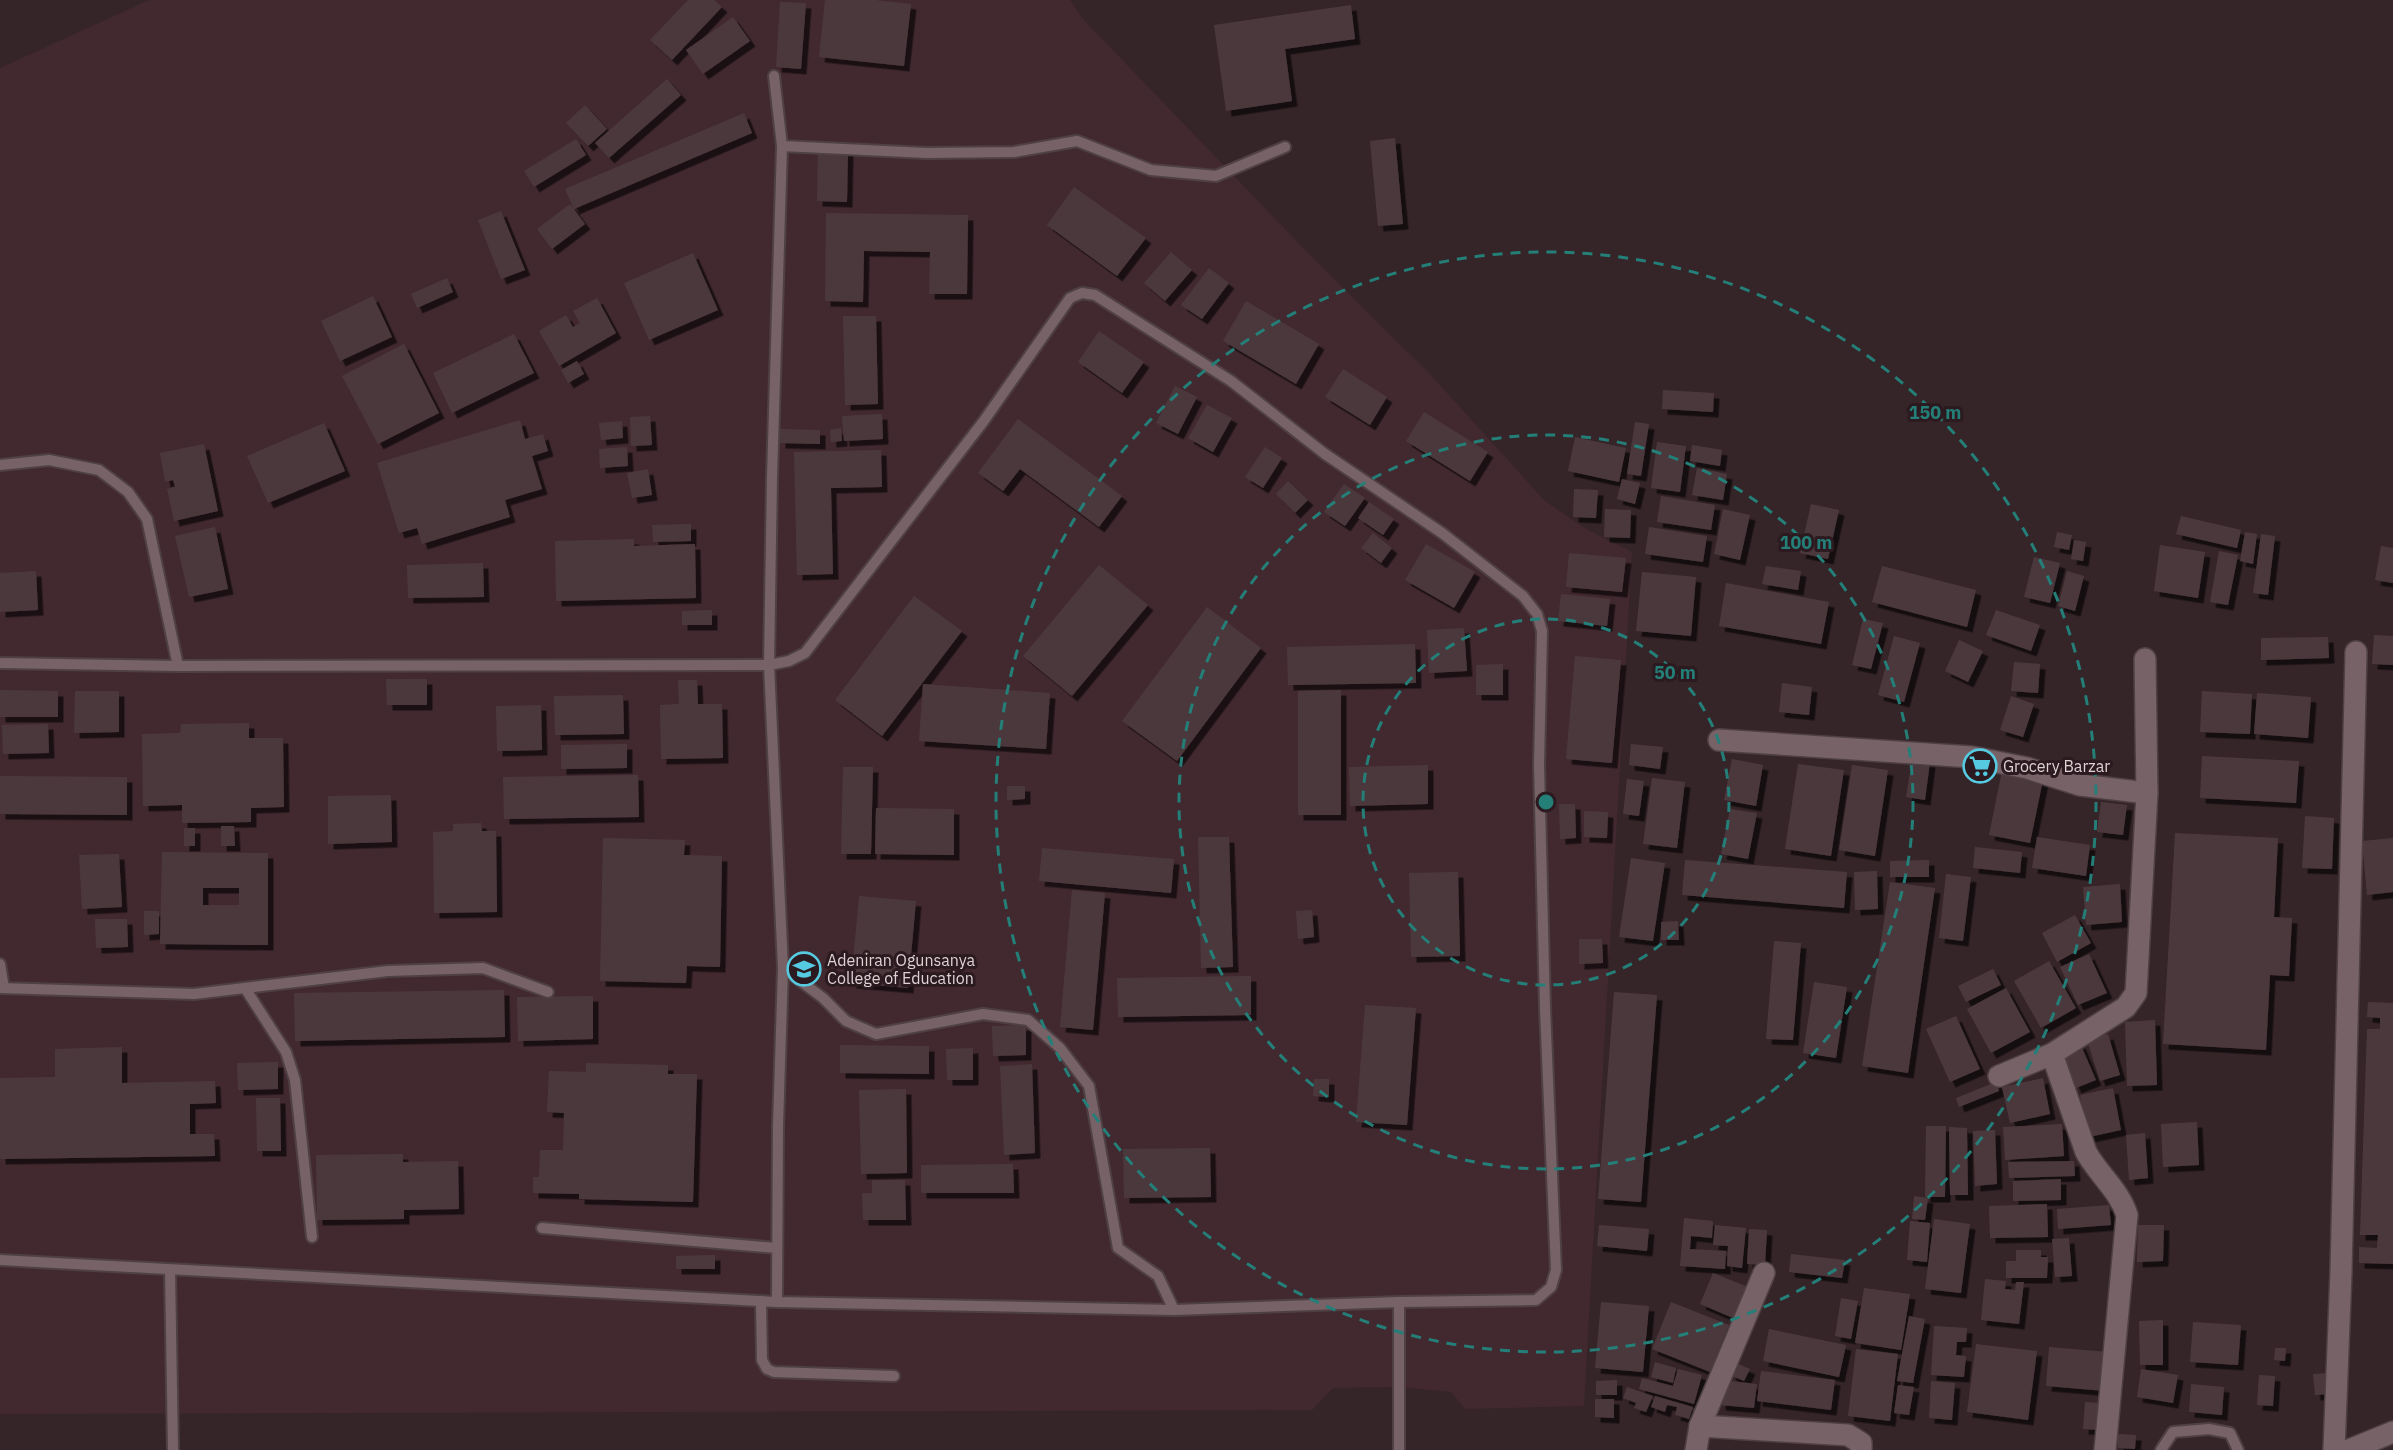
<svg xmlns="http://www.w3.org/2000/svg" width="2393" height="1450" viewBox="0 0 2393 1450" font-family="'IBM Plex Sans',sans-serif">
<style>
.built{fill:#422930}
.building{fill:#4c393d;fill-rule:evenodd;filter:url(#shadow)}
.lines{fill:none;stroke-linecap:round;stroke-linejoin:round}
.lane-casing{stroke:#4e4044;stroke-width:14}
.street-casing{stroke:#4e4044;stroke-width:24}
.lane{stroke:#776267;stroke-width:10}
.street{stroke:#776267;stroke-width:21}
.ring{fill:none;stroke:#247f78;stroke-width:3;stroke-dasharray:10 8}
.labels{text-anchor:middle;stroke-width:6;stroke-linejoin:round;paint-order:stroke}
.poi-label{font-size:16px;fill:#ded2d5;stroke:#2b1a1f;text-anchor:start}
.centre{fill:#247f78;stroke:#2b1a1f;stroke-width:3}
.ring-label{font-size:18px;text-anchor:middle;font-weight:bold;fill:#247f78;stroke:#2b1a1f;stroke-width:6;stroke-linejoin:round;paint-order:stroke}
</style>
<defs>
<filter id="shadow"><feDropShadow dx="5.5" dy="5.5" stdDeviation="0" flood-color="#0009"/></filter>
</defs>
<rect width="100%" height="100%" fill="#352428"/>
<!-- built -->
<polygon class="built" points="149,0 1070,0 1082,18 1312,257 1430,374 1545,501 1586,529 1632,552 1584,1406 1465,1409 1451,1392 1398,1387 1333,1388 1312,1410 0,1414 0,68"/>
<!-- building -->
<g class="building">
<polygon points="688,0 714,0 722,7 672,60 650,40"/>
<polygon points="825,0 875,0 911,4 904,66 819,57"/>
<polygon points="780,2 806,3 801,69 776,67"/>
<polygon points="1351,5 1355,39 1285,49 1292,101 1226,111 1214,25"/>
<polygon points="733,17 750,41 703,74 686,50"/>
<polygon points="667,79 681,95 609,158 595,143"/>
<polygon points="585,105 607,129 588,146 566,123"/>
<polygon points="744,113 752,133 574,209 565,189"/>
<polygon points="1395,138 1403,224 1378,226 1370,141"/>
<polygon points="576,139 586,155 534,187 524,171"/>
<polygon points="818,149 848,150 847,202 817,201"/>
<polygon points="1074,187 1146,238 1117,276 1047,225"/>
<polygon points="570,204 585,224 552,249 537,229"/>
<polygon points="501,211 525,270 501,279 478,220"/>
<polygon points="826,213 968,215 967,294 929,294 930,252 864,251 863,302 825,301"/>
<polygon points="1171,252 1192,270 1165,301 1144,283"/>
<polygon points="693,253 718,310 649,340 624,283"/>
<polygon points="1209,268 1229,283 1202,319 1181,305"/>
<polygon points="447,278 453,292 417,308 411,294"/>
<polygon points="373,296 392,337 340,361 321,321"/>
<polygon points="597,298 616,333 559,366 539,331 566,315 573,327 580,323 573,311"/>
<polygon points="1246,301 1319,344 1296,384 1223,341"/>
<polygon points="843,316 876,316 878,404 845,405"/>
<polygon points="1099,331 1144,362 1122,393 1078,362"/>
<polygon points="514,334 534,373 452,413 433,373"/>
<polygon points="404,344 439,413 378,444 342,376"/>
<polygon points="577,361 584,374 568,383 561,370"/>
<polygon points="1343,369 1387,397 1370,425 1325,397"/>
<polygon points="1175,386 1197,397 1178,434 1156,423"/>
<polygon points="1663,390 1714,393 1713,412 1662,409"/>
<polygon points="1207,405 1232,418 1213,452 1188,438"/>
<polygon points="1424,412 1488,452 1470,481 1406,441"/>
<polygon points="882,414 883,439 844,441 842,416"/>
<polygon points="650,416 652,445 631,446 630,417"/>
<polygon points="1018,419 1122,496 1099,527 1020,469 1003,491 978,473"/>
<polygon points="520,420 525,439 543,434 548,451 532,456 542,489 505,500 510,517 422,544 417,528 399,533 377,463"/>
<polygon points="622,421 623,438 601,440 599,423"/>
<polygon points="1635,422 1649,424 1641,476 1627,474"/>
<polygon points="324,423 345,471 268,503 247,456"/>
<polygon points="841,428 842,441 831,442 830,430"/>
<polygon points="780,429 820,430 820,444 780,443"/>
<polygon points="1575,437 1626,448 1619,482 1568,471"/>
<polygon points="1657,442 1686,446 1680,492 1651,488"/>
<polygon points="204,444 218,511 174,521 167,489 175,487 173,480 165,482 160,453"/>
<polygon points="1692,445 1722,450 1720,466 1690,461"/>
<polygon points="627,447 628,466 600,468 599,449"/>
<polygon points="1265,447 1282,458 1263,488 1245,477"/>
<polygon points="881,450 882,487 831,488 833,574 797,575 794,452"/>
<polygon points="1697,468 1727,474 1723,500 1692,495"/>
<polygon points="648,469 652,495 632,498 627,473"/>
<polygon points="1622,479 1640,483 1635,504 1617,499"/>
<polygon points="1288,481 1308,500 1295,513 1276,494"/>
<polygon points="1344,484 1365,498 1345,526 1324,512"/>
<polygon points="1574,489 1598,490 1596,518 1573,517"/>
<polygon points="1661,496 1715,505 1711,530 1657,522"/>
<polygon points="1369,502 1394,519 1383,535 1358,518"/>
<polygon points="1811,504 1839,510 1828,559 1800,553"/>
<polygon points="1605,509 1631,510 1630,538 1604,537"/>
<polygon points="1723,509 1750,515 1740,560 1714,554"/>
<polygon points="2181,516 2241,530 2237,548 2176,534"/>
<polygon points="691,524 691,541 653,542 652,525"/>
<polygon points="215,527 228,589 189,597 175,536"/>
<polygon points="1649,527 1707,536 1703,562 1645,554"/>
<polygon points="2057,532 2072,535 2069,550 2054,547"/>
<polygon points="2245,532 2257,534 2253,564 2240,561"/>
<polygon points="1373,533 1392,548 1381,563 1361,548"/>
<polygon points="2261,534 2275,536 2268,595 2253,593"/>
<polygon points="634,539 634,546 695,544 696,598 556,601 555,541"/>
<polygon points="2074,540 2086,542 2083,561 2071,559"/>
<polygon points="1426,544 1475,572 1454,608 1405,580"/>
<polygon points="2160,545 2205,552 2198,598 2154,591"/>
<polygon points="2381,546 2393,548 2393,583 2375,580"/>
<polygon points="2219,551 2238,555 2228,605 2210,602"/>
<polygon points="1569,553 1626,558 1622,592 1566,587"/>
<polygon points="2034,557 2060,563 2050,603 2024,597"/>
<polygon points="483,563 484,597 408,598 407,565"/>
<polygon points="1099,565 1148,605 1072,696 1023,656"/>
<polygon points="1766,566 1801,571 1798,590 1762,584"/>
<polygon points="1882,566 1976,590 1967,627 1872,602"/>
<polygon points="36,571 38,610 0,612 0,573"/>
<polygon points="2067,571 2084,576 2075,611 2058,606"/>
<polygon points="1642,572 1696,577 1691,636 1636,631"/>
<polygon points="1726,583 1829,602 1821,644 1719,626"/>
<polygon points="1561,594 1610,599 1607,626 1558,621"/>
<polygon points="914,596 962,631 882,736 835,700"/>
<polygon points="1207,607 1261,648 1177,761 1122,721"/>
<polygon points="712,610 712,625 682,625 682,611"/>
<polygon points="1996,610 2040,625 2031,651 1986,635"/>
<polygon points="1863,619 1883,623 1871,669 1852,665"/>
<polygon points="1464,628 1467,671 1429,673 1427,630"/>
<polygon points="2374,635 2393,636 2393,665 2372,664"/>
<polygon points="1894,636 1920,643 1904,702 1878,695"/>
<polygon points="2328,637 2329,658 2261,660 2261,638"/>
<polygon points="1959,640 1983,651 1968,682 1945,671"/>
<polygon points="1415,644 1416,683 1288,685 1287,647"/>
<polygon points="1575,656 1621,660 1612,763 1566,759"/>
<polygon points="2014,662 2040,664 2038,693 2011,691"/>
<polygon points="1503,664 1503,695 1476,695 1476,665"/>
<polygon points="386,679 427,679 427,705 387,705"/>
<polygon points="678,680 697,680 698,704 722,704 723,758 661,759 660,705 679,704"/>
<polygon points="1782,683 1812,687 1809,715 1779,712"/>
<polygon points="923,684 1050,693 1046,749 919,741"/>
<polygon points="0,690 58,691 58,717 0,717"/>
<polygon points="1341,690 1341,815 1298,815 1298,691"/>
<polygon points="75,691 119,691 119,732 74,733"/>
<polygon points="2202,691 2252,694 2250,734 2200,732"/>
<polygon points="2257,693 2311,697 2308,738 2254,734"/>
<polygon points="623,695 624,734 555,735 554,696"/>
<polygon points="2011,696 2034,704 2023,737 2000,730"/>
<polygon points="541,705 542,750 497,751 496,706"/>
<polygon points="249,723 249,738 283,738 284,807 251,808 251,822 182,823 182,805 143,806 142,734 180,733 181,724"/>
<polygon points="48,724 49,753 3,754 2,725"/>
<polygon points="627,744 627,768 561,769 561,745"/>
<polygon points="1631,744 1663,747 1660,769 1629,765"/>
<polygon points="2202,756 2299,761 2296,803 2200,798"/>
<polygon points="1732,759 1763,765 1756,806 1724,800"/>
<polygon points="1912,760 1930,762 1925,800 1906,797"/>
<polygon points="1798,764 1844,770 1831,856 1785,849"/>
<polygon points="1428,765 1428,804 1350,806 1349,767"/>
<polygon points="1852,765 1888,770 1875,856 1839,850"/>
<polygon points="2003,766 2044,775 2030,843 1989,835"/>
<polygon points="843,767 873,767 871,854 841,854"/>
<polygon points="638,775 639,817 504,819 503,777"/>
<polygon points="0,776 127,777 127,815 0,814"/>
<polygon points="1652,778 1685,782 1677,848 1643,844"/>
<polygon points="1627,779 1644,781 1639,816 1623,814"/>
<polygon points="1007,786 1025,786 1025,799 1007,800"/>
<polygon points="391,795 392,842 328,844 328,796"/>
<polygon points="2101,802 2127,805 2123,835 2097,832"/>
<polygon points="1559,804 1575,804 1576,838 1560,839"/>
<polygon points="876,808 954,809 954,855 875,854"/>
<polygon points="1730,809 1757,813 1748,859 1721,854"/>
<polygon points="1584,811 1608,812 1607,838 1584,837"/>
<polygon points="2305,816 2334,818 2332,869 2302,868"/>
<polygon points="481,823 482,831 496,831 497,912 434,913 433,832 453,831 453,824"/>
<polygon points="221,826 234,826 235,846 221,846"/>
<rect x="184" y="828" width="11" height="18"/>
<polygon points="2175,833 2278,838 2274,917 2292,918 2289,976 2270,975 2266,1050 2163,1044"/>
<polygon points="1198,837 1229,837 1233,967 1201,968"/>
<polygon points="2037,837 2090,845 2086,876 2032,868"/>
<polygon points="603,838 685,840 684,855 722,856 720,967 687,966 686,983 600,981"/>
<polygon points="2393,838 2393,892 2367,895 2362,841"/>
<polygon points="1975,847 2022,852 2020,873 1973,868"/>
<polygon points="1042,848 1174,859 1171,893 1039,881"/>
<path d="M162,852L268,853V945L160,944ZM203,888H239V905H203Z"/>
<polygon points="119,854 122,907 82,909 79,855"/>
<polygon points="1631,858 1665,863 1653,941 1619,937"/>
<polygon points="1685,860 1847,872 1844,908 1682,895"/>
<polygon points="1929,860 1929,877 1890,877 1890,861"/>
<polygon points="1877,871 1878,909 1855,910 1854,872"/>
<polygon points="1458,872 1460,956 1411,957 1409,873"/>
<polygon points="1946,874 1971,877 1963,941 1939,938"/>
<polygon points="1890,882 1935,888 1908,1073 1862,1066"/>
<polygon points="2120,884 2122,922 2086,925 2083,887"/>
<polygon points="1072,890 1105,893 1093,1030 1060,1027"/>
<polygon points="859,896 916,901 908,988 851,983"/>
<polygon points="1312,910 1314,937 1298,939 1296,911"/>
<polygon points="144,911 159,911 159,934 144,935"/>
<polygon points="2075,915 2091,943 2057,962 2042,933"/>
<polygon points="95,919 127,919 128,947 96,948"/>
<polygon points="1678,921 1679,940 1661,940 1661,922"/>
<polygon points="1579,939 1602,939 1603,963 1579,964"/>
<polygon points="1774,941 1801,943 1793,1040 1766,1039"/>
<polygon points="2089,954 2107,993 2078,1005 2060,967"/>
<polygon points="2049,961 2076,1008 2041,1028 2014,981"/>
<polygon points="1993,969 2001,985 1966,1002 1958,986"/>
<polygon points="1251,976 1251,1015 1118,1017 1117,978"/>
<polygon points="1814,982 1847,987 1836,1058 1803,1053"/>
<polygon points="2006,988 2030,1032 1991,1053 1967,1009"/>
<polygon points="504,990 505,1037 295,1041 294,993"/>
<polygon points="1614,992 1657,995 1641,1202 1598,1199"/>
<polygon points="593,996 593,1039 518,1041 517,997"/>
<polygon points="2368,1002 2393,1003 2393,1264 2359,1263 2359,1247 2377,1248 2378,1235 2360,1235 2367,1029 2380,1029 2380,1018 2367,1017"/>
<polygon points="1365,1005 1416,1008 1407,1125 1356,1122"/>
<polygon points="1956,1016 1980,1069 1950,1082 1926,1029"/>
<polygon points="2155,1020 2157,1085 2127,1086 2125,1022"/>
<polygon points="1026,1025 1026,1055 993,1056 992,1026"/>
<polygon points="2108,1034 2120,1075 2100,1081 2087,1040"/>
<polygon points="2080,1043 2096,1080 2076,1088 2060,1052"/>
<polygon points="840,1045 929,1046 929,1074 840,1073"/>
<polygon points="122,1047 122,1083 215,1081 216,1103 190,1104 190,1134 214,1134 215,1156 0,1159 0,1078 55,1077 55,1049"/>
<polygon points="973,1048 973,1080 947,1080 946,1049"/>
<polygon points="278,1062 278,1089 238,1090 237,1063"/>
<polygon points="586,1063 668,1065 668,1074 697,1074 693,1202 579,1199 579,1194 533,1193 533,1177 539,1177 540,1150 563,1150 564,1113 547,1112 549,1071 586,1072"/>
<polygon points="1032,1064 1035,1153 1004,1155 1000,1066"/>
<polygon points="2043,1078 2050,1114 2010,1123 2002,1087"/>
<polygon points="1314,1079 1329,1079 1329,1097 1313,1096"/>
<polygon points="1996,1082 1999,1091 1959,1107 1956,1098"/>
<polygon points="2113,1088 2121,1130 2089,1137 2080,1095"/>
<polygon points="906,1089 907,1173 861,1174 859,1090"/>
<polygon points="256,1098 280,1098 281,1151 257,1151"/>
<polygon points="2197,1122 2199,1165 2163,1167 2161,1124"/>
<polygon points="2062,1124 2064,1156 2005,1160 2003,1127"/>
<polygon points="1926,1126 1946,1126 1945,1197 1925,1197"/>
<polygon points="1949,1127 1967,1128 1968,1195 1950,1195"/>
<polygon points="1995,1130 1997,1184 1975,1186 1973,1131"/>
<polygon points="2145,1133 2148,1178 2129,1180 2126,1135"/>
<polygon points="1210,1148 1211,1197 1124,1198 1123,1149"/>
<polygon points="403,1154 403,1162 458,1161 459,1209 404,1210 404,1219 317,1220 316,1155"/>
<polygon points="2074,1161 2075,1176 2009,1178 2008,1162"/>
<polygon points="1013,1164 1014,1193 921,1193 921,1165"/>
<polygon points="2061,1179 2061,1200 2013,1201 2013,1181"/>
<polygon points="872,1180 905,1180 906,1220 863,1220 862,1193 872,1193"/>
<polygon points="1914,1196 1928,1198 1925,1220 1912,1219"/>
<polygon points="2047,1204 2048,1237 1990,1238 1989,1206"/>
<polygon points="2109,1205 2111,1225 2058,1229 2057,1209"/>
<polygon points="1684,1218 1713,1221 1712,1238 1691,1236 1690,1249 1726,1251 1725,1269 1680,1266"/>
<polygon points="1934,1219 1970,1224 1961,1293 1925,1289"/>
<polygon points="1910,1221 1930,1223 1927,1262 1907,1260"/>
<polygon points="1599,1225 1649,1229 1647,1251 1597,1246"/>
<polygon points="1715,1225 1746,1228 1742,1268 1727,1266 1728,1246 1713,1245"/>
<polygon points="2138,1225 2164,1225 2163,1261 2137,1262"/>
<polygon points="1749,1229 1767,1230 1765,1265 1747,1264"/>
<polygon points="2069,1238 2072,1276 2055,1277 2052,1239"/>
<polygon points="2016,1250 2041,1250 2041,1257 2048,1257 2047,1278 2006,1278 2006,1261 2016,1261"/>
<polygon points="1791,1254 1845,1260 1842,1278 1789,1272"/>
<polygon points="715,1255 715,1269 676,1269 676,1256"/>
<polygon points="1713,1273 1753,1289 1740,1321 1700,1304"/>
<polygon points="1985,1279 2006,1281 2005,1289 2015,1290 2016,1282 2024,1282 2019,1324 1981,1320"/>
<polygon points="1864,1288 1910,1294 1901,1350 1855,1343"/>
<polygon points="1841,1298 1858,1301 1851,1339 1835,1336"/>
<polygon points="1601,1302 1649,1306 1643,1372 1595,1368"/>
<polygon points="1671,1302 1729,1325 1710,1372 1652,1349"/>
<polygon points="1909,1316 1925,1319 1913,1383 1897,1381"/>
<polygon points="2163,1320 2163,1365 2140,1365 2139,1321"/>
<polygon points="2193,1322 2241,1325 2238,1365 2190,1362"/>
<polygon points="1934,1326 1967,1328 1966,1342 1957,1342 1956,1355 1966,1356 1964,1377 1931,1375"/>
<polygon points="1769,1329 1846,1345 1839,1377 1763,1361"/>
<polygon points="1976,1344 2037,1351 2028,1420 1967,1412"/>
<polygon points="2049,1347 2109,1352 2105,1391 2046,1386"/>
<polygon points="2275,1348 2286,1348 2285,1361 2274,1360"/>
<polygon points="1856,1349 1898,1354 1890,1421 1848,1416"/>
<polygon points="1655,1362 1676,1368 1673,1383 1651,1377"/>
<polygon points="1736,1363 1750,1369 1744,1381 1730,1375"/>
<polygon points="1678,1369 1702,1375 1694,1404 1639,1389 1642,1378 1673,1386"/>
<polygon points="2141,1369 2178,1375 2173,1403 2137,1397"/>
<polygon points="1761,1371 1835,1380 1831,1410 1757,1401"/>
<polygon points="2329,1373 2331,1394 2315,1395 2313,1374"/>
<polygon points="2259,1375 2275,1376 2273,1406 2257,1405"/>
<polygon points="1617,1380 1617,1395 1596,1395 1596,1381"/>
<polygon points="1722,1380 1757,1384 1754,1408 1720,1405"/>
<polygon points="1931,1381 1955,1383 1952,1420 1929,1418"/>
<polygon points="2191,1384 2224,1387 2222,1415 2189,1412"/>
<polygon points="1898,1385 1914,1387 1909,1415 1894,1413"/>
<polygon points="1627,1387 1653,1396 1646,1412 1634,1408 1636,1403 1623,1398"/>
<polygon points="1655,1396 1693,1407 1689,1419 1675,1415 1677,1407 1667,1405 1665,1412 1651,1407"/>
<polygon points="1595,1399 1614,1399 1614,1418 1595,1417"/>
<polygon points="2085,1402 2102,1403 2100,1430 2083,1429"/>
<polygon points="2118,1434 2136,1435 2135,1449 2118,1448"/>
</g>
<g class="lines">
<!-- lane casing -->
<g class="lane-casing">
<g id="lane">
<polyline points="774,76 782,146 772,477 769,665 783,968 778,1126 777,1302"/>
<polyline points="782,146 927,153 1014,152 1077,141 1151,170 1216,176 1285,147"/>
<polyline points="0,465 49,460 99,470 128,492 147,519 178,666"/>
<polyline points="0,663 178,666 769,665 789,661 805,653 983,422 1070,298 1082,293 1095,295 1231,381 1325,454 1442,533 1523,596 1537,614 1542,631 1539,765 1545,1008 1556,1270 1551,1287 1536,1300 1399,1302 1174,1310 777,1302 0,1260"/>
<polyline points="0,964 4,988"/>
<polyline points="783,968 823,998 846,1021 876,1034 983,1014 1028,1020 1060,1048 1089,1086 1118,1248 1158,1276 1174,1310"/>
<polyline points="0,988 194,994 388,971 483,968 548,992"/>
<polyline points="245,988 286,1052 295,1080 312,1237"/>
<polyline points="542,1228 777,1248"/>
<polyline points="170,1270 173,1450"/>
<polyline points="761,1301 762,1360 767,1369 774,1372 894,1376"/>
<polyline points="1399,1302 1399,1450"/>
<polyline points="2161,1450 2173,1432 2209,1429 2230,1433 2238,1450"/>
</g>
</g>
<!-- street casing -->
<g class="street-casing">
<g id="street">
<polyline points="2145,659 2147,793"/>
<polyline points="1719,740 1972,757 2027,768 2080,785 2147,793 2136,993 2126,1007 2052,1054 1999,1076"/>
<path d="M2052,1054L2086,1152C2098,1174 2119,1190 2127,1215L2105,1450"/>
<polyline points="1700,1426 1764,1273"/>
<polyline points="1696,1450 1700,1426 1848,1435 1861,1443 1861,1450"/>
<polyline points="2334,1450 2341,1272 2356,652"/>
<polyline points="2349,1450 2393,1432"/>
</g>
</g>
<!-- lane -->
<use href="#lane" class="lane"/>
<!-- street -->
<use href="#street" class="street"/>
</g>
<!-- distance rings -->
<g class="ring">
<circle cx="1546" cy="802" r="183"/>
<circle cx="1546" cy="802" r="367"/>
<circle cx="1546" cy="802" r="550"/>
</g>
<!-- icons -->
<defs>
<g id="supermarket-ring" transform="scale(1.725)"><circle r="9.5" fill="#2b1a1f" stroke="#55cae0" stroke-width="1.5"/><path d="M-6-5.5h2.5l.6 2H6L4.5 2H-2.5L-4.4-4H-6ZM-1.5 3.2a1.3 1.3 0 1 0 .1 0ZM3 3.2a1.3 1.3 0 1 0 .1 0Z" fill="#55cae0"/></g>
<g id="school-ring" transform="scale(1.725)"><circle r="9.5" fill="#2b1a1f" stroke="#55cae0" stroke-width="1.5"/><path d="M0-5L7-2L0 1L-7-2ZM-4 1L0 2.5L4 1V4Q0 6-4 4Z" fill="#55cae0"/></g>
</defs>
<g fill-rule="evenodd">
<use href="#supermarket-ring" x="1980" y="766"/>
<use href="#school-ring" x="804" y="969"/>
</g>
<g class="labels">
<!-- poi labels -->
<g class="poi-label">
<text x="2003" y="772">Grocery Barzar</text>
<text x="827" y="966">Adeniran Ogunsanya<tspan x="827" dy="18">College of Education</tspan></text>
</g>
</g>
<circle cx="1546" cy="802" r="9" class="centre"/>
<g class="ring-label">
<text x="1935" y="419">150 m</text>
<text x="1806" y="549">100 m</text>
<text x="1675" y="679">50 m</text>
</g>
</svg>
